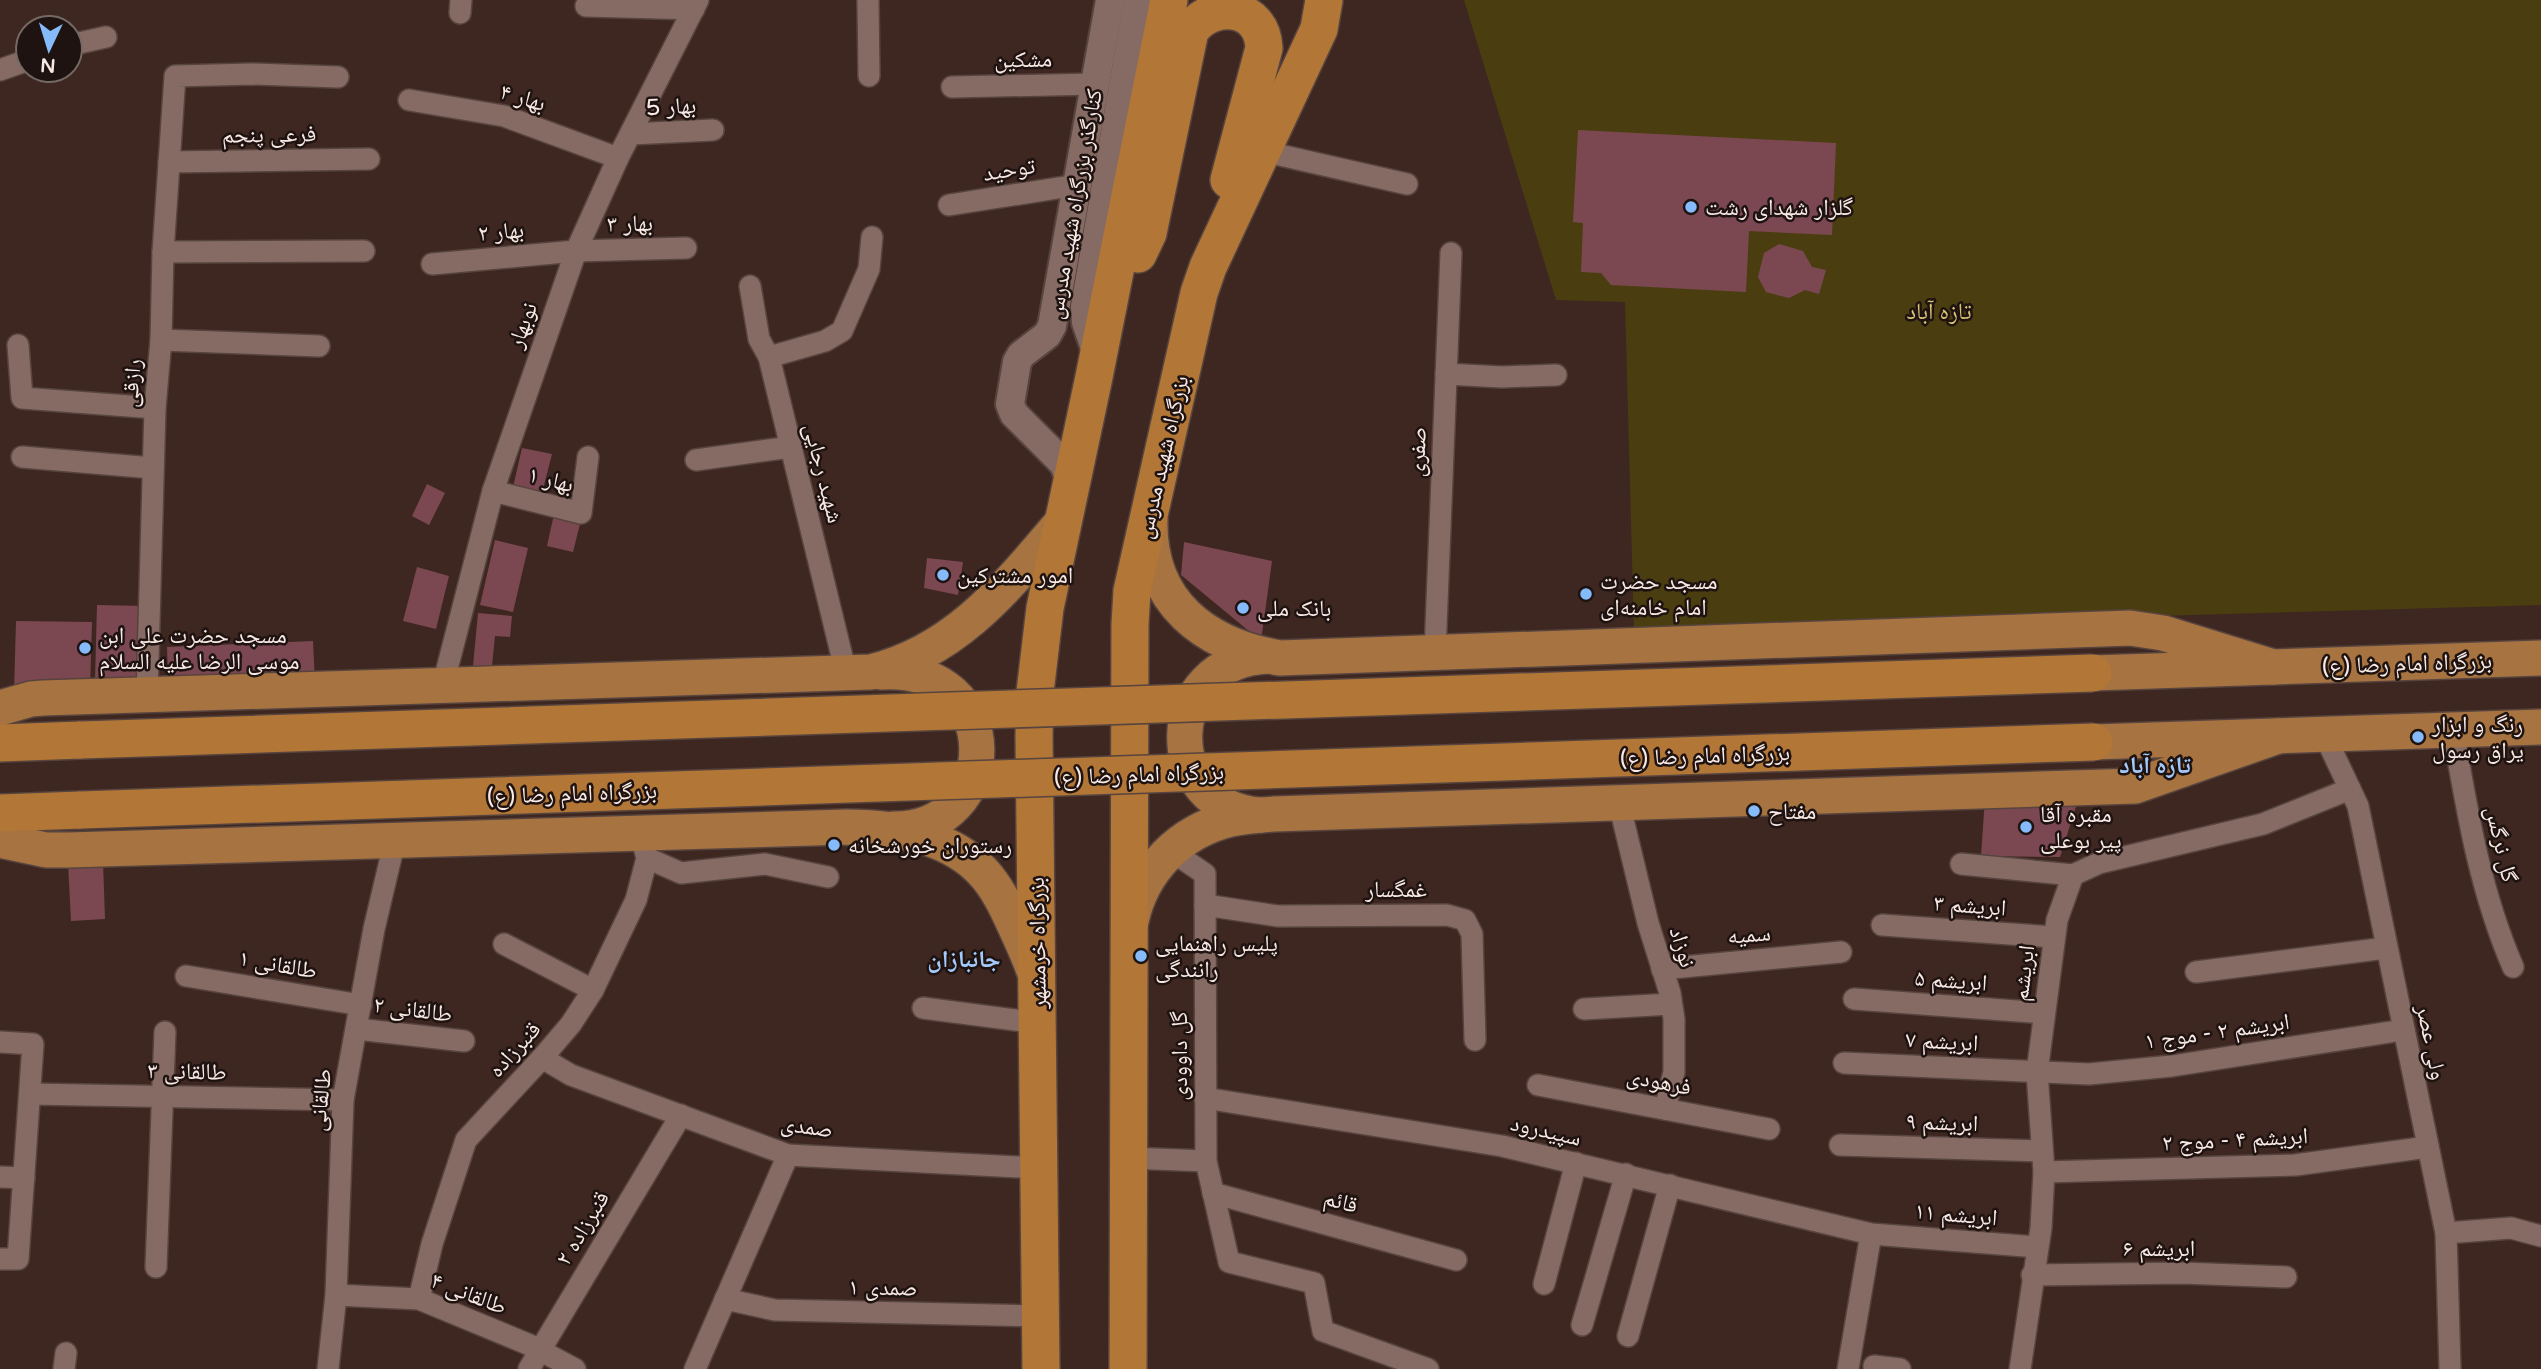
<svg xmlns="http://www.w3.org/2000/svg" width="2541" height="1369" viewBox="0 0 2541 1369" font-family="'Varela Round','Noto Naskh Arabic',sans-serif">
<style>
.green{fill:#4a3e11}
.building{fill:#7b4852}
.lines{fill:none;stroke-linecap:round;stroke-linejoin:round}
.minor-casing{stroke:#57443e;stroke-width:24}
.tertiary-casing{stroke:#57443e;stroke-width:32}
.primary-casing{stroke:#57443e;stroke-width:38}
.trunk-casing{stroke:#57443e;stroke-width:40}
.minor{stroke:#866b64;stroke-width:21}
.tertiary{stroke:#866b64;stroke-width:28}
.primary{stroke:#a77341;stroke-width:35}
.trunk{stroke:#b27636;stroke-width:37}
.trunk-bridge-casing{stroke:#57443e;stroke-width:40;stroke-linecap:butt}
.trunk-bridge{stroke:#b27636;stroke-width:37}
.poi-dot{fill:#86bbfb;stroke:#1e1310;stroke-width:2.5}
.labels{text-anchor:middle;stroke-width:5;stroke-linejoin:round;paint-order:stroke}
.street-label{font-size:23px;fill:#f8e9e4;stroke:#1e1310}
.poi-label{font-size:23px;fill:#f8e9e4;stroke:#1e1310;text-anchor:start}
.park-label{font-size:23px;fill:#d9c376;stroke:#1e1310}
.neighbourhood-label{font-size:24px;font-weight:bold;fill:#a3cafa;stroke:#1e1310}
</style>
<rect width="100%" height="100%" fill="#3e2721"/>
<!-- green -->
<polygon class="green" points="1464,0 2541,0 2541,605 1634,631 1625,302 1556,300"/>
<!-- building -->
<g class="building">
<polygon points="1578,130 1836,143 1832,235 1749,231 1746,292 1611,285 1601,273 1581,272 1583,223 1573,222"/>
<polygon points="1779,244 1803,251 1812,267 1826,270 1819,294 1805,290 1789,298 1766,292 1758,277 1764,253"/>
<polygon points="522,448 552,454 542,493 513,487"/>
<polygon points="427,484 445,493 429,525 412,516"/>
<polygon points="554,514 581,520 573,552 547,546"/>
<polygon points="495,540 528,548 513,612 480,605"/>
<polygon points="1184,542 1272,561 1261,641 1181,575"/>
<polygon points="927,558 963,562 958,595 924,588"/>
<polygon points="417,567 449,576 436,629 403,621"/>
<polygon points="97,605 143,606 141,682 95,680"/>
<polygon points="478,613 512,616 510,637 495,636 491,676 472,677"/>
<polygon points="16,621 92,622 90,689 14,692"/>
<polygon points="313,641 315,683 180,688 168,676 167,647"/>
<polygon points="2079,797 2060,857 1981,856 1985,798"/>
<polygon points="103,862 105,919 71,921 68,863"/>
</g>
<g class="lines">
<!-- minor casing -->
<g class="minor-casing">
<g id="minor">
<polyline points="868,0 869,76"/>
<polyline points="586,6 694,9"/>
<polyline points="460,13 461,0"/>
<polyline points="70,45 106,37"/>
<polyline points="0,70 28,60"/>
<polyline points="952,87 1095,84"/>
<polyline points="409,100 504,116 618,158"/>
<polyline points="631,134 713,130"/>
<polyline points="1262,151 1407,184"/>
<polyline points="169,162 369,159"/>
<polyline points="949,205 1077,185"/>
<polyline points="163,252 364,251"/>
<polyline points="432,264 576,251 686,248"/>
<polyline points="750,286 759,339 769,357 846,673"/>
<polyline points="161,340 319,346"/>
<polyline points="18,345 22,398 155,408"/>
<polyline points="769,357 825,341 842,331 869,269 872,237"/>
<polyline points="1446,374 1502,377 1556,375"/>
<polyline points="22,457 153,468"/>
<polyline points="696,460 791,447"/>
<polyline points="493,491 581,513 588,457"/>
<polyline points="1435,652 1451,253"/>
<polyline points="447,686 447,669 493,491 576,251 618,158 698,0"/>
<polyline points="147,695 155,408 161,340 163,252 175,76 252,74 338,77"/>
<path d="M2453,730C2467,811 2480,891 2513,967"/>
<polyline points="2324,734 2358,806 2446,1233 2450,1369"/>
<polyline points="1619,803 1648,923 1670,993 1674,1019 1674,1072 1665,1109"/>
<polyline points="1170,850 1205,874 1206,1161 1229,1262 1314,1283 1323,1331 1428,1369"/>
<polyline points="647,858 681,873 765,864 828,877"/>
<polyline points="1961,864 2073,875"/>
<polyline points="1205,905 1278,916 1447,915 1465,920 1472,934 1475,1040"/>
<polyline points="1882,925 2054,937"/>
<polyline points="504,944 593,990"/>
<polyline points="1662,969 1841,952"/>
<polyline points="2196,972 2386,948"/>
<polyline points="186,976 361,1005"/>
<polyline points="1854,999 2044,1013"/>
<polyline points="923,1008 1038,1023"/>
<polyline points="1584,1009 1671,1004"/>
<polyline points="357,1029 464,1041"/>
<polyline points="0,1042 33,1044 18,1259 0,1259"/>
<polyline points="542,1058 571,1075 788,1155 1039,1168"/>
<polyline points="1844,1063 2089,1074 2172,1066 2403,1030"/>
<polyline points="1538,1085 1769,1129"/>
<polyline points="30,1094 343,1100"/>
<polyline points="1205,1098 1502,1146 1871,1234 2037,1247"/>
<polyline points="1840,1145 2042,1151"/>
<polyline points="1129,1158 1206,1161"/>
<polyline points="2044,1172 2295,1165 2428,1147"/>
<polyline points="0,1177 24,1178"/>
<polyline points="1213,1193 1456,1260"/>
<polyline points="2446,1233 2511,1228 2541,1236"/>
<polyline points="156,1267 165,1032"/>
<polyline points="2032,1275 2183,1273 2286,1277"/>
<polyline points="1544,1284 1576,1163"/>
<polyline points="336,1295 419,1299 530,1345 575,1369"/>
<polyline points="419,1299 432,1244 466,1140 542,1058 571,1024 593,990 636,900 647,858 640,833"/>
<polyline points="725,1299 775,1310 1040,1316"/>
<polyline points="1582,1325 1626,1174"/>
<polyline points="1628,1336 1670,1185"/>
<polyline points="1874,1366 1900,1369"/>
<polyline points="64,1369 66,1353"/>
<polyline points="328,1369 336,1295 343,1100 374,929 395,840"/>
<polyline points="529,1369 681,1115"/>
<polyline points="695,1369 788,1155"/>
<polyline points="1848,1369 1871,1234"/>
<polyline points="2020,1369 2041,1228 2044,1172 2037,1072 2057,920 2073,875 2099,863 2263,824 2350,789"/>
</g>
</g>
<!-- tertiary casing -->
<g class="tertiary-casing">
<g id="tertiary">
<polyline points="1098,357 1086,322 1085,307 1138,0"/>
<polyline points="1069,493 1068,475 1064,464 1014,414 1010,404 1017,362 1021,355 1047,335 1052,326 1110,0"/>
</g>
</g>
<!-- primary casing -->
<g class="primary-casing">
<g id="primary">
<path d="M1150,520C1148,603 1205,645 1280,658L2130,628L2163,633L2273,667"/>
<path d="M881,672C1010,665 1003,830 894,829"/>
<polyline points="2093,673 2541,658"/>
<path d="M0,708L31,699L43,698L871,672C958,651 1009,584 1064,520"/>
<polyline points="2094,742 2541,727"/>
<path d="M1259,815C1158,807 1159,661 1268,656"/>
<path d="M0,840L46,850H68L846,827C892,827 948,835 982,871C997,887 1006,906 1015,926C1023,943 1030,959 1036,976"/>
<path d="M1131,921C1142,870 1180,831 1231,819C1245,816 1260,815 1274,814L2135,786L2278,736"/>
</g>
</g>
<!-- trunk casing -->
<g class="trunk-casing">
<g id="trunk">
<path d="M1138,254L1148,233L1190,31C1211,0 1262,4 1264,48L1229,180"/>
<polyline points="0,743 81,740"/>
<polyline points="0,813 81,810"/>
<polyline points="1041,1369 1034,736 1035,692 1045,608 1094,377 1169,0"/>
<polyline points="1128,1369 1130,624 1132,591 1199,293 1208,267 1319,29 1324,0"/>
</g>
</g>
<!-- minor -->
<use href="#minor" class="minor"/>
<!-- tertiary -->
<use href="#tertiary" class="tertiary"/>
<!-- primary -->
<use href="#primary" class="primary"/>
<!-- trunk -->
<use href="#trunk" class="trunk"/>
<!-- trunk-bridge casing -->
<g class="trunk-bridge-casing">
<g id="trunk-bridge">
<polyline points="81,740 2093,673"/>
<polyline points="81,810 2094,742"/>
</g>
</g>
<!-- trunk-bridge -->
<use href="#trunk-bridge" class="trunk-bridge"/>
</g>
<!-- markers -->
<g class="poi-dot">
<circle cx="1691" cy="207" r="7"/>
<circle cx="943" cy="575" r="7"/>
<circle cx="1586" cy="594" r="7"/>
<circle cx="1243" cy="608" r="7"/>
<circle cx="85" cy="648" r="7"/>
<circle cx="2418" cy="737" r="7"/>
<circle cx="1754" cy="811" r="7"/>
<circle cx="2026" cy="827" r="7"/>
<circle cx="834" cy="845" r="7"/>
<circle cx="1141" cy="956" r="7"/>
</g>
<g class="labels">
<!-- street labels -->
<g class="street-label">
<text transform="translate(1023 59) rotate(-1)" y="8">مشکین</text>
<text transform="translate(523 97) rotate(17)" y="8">بهار ۴</text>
<text transform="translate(671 106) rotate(-3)" y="8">بهار 5</text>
<text transform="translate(269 134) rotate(-1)" y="8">فرعی پنجم</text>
<text transform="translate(1009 169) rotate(-9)" y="8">توحید</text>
<text transform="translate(1074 204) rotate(-80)" y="8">کنارگذر بزرگراه شهید مدرس</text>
<text transform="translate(630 223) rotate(-1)" y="8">بهار ۳</text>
<text transform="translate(501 231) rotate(-5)" y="8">بهار ۲</text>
<text transform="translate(522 325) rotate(-70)" y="8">نوبهار</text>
<text transform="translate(131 383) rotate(-85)" y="8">رازقی</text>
<text transform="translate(1417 452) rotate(-88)" y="8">صفری</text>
<text transform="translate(1162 457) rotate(-77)" y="8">بزرگراه شهید مدرس</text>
<text transform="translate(824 473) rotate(76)" y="8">شهید رجایی</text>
<text transform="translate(551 479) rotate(14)" y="8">بهار ۱</text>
<text transform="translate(2407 663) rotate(-2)" y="8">بزرگراه امام رضا (ع)</text>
<text transform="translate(1705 755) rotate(-2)" y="8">بزرگراه امام رضا (ع)</text>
<text transform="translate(1139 774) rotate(-2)" y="8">بزرگراه امام رضا (ع)</text>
<text transform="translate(572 793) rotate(-2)" y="8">بزرگراه امام رضا (ع)</text>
<text transform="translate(2502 844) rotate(77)" y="8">گل نرگس</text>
<text x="1396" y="897">غمگسار</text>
<text transform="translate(1970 905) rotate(4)" y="8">ابریشم ۳</text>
<text transform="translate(1749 934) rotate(-5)" y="8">سمیه</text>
<text transform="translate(1037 943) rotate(-91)" y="8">بزرگراه خرمشهر</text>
<text transform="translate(1683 947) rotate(73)" y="8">نوزاد</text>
<text transform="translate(278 964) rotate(10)" y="8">طالقانی ۱</text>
<text transform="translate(2023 973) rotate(-83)" y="8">ابریشم</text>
<text transform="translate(1951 980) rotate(4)" y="8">ابریشم ۵</text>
<text transform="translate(413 1009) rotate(7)" y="8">طالقانی ۲</text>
<text transform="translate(2217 1031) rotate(-8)" y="8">ابریشم ۲ - موج ۱</text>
<text transform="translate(1942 1041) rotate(3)" y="8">ابریشم ۷</text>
<text transform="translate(2432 1042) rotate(78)" y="8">ولی عصر</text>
<text transform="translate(514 1049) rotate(-48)" y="8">قنبرزاده</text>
<text transform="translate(1179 1056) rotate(-90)" y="8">گل داوودی</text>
<text transform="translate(187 1071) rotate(1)" y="8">طالقانی ۳</text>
<text transform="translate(1659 1081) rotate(11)" y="8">فرهودی</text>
<text transform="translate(320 1100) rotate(-84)" y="8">طالقانی</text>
<text transform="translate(1942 1122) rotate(2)" y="8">ابریشم ۹</text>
<text transform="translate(807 1126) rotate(8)" y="8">صمدی</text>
<text transform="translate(1546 1130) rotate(13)" y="8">سپیدرود</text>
<text transform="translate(2235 1139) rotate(-3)" y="8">ابریشم ۴ - موج ۲</text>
<text transform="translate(1341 1201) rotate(15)" y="8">قائم</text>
<text transform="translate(1956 1214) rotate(5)" y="8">ابریشم ۱۱</text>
<text transform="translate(582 1228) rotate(-59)" y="8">قنبرزاده ۲</text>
<text x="2159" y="1256">ابریشم ۶</text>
<text transform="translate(883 1287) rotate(1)" y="8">صمدی ۱</text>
<text transform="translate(469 1293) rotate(21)" y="8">طالقانی ۴</text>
</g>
<!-- poi labels -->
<g class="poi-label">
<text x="1705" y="215">گلزار شهدای رشت</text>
<text x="957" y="583">امور مشترکین</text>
<text x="1600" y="589">مسجد حضرت<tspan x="1600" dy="26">امام خامنه‌ای</tspan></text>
<text x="1257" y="616">بانک ملی</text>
<text x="99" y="643">مسجد حضرت علی ابن<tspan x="99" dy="26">موسی الرضا علیه السلام</tspan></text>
<text x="2432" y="732">رنگ و ابزار<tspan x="2432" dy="26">یراق رسول</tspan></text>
<text x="1768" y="819">مفتاح</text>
<text x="2040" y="822">مقبره آقا<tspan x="2040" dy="26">پیر بوعلی</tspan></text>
<text x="848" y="853">رستوران خورشخانه</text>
<text x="1155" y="951">پلیس راهنمایی<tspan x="1155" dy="26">رانندگی</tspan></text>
</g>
<!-- park labels -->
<g class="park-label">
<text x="1939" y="319">تازه آباد</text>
</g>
<!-- neighbourhood labels -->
<g class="neighbourhood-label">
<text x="2155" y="773">تازه آباد</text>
<text x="964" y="967">جانبازان</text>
</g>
</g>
<!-- north arrow -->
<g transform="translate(49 49) rotate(184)"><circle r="33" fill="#1e1310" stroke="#756965" stroke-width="2"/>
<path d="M0-5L12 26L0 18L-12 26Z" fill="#86bbfb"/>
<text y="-10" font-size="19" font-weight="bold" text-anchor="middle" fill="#f8e9e4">N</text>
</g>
</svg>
